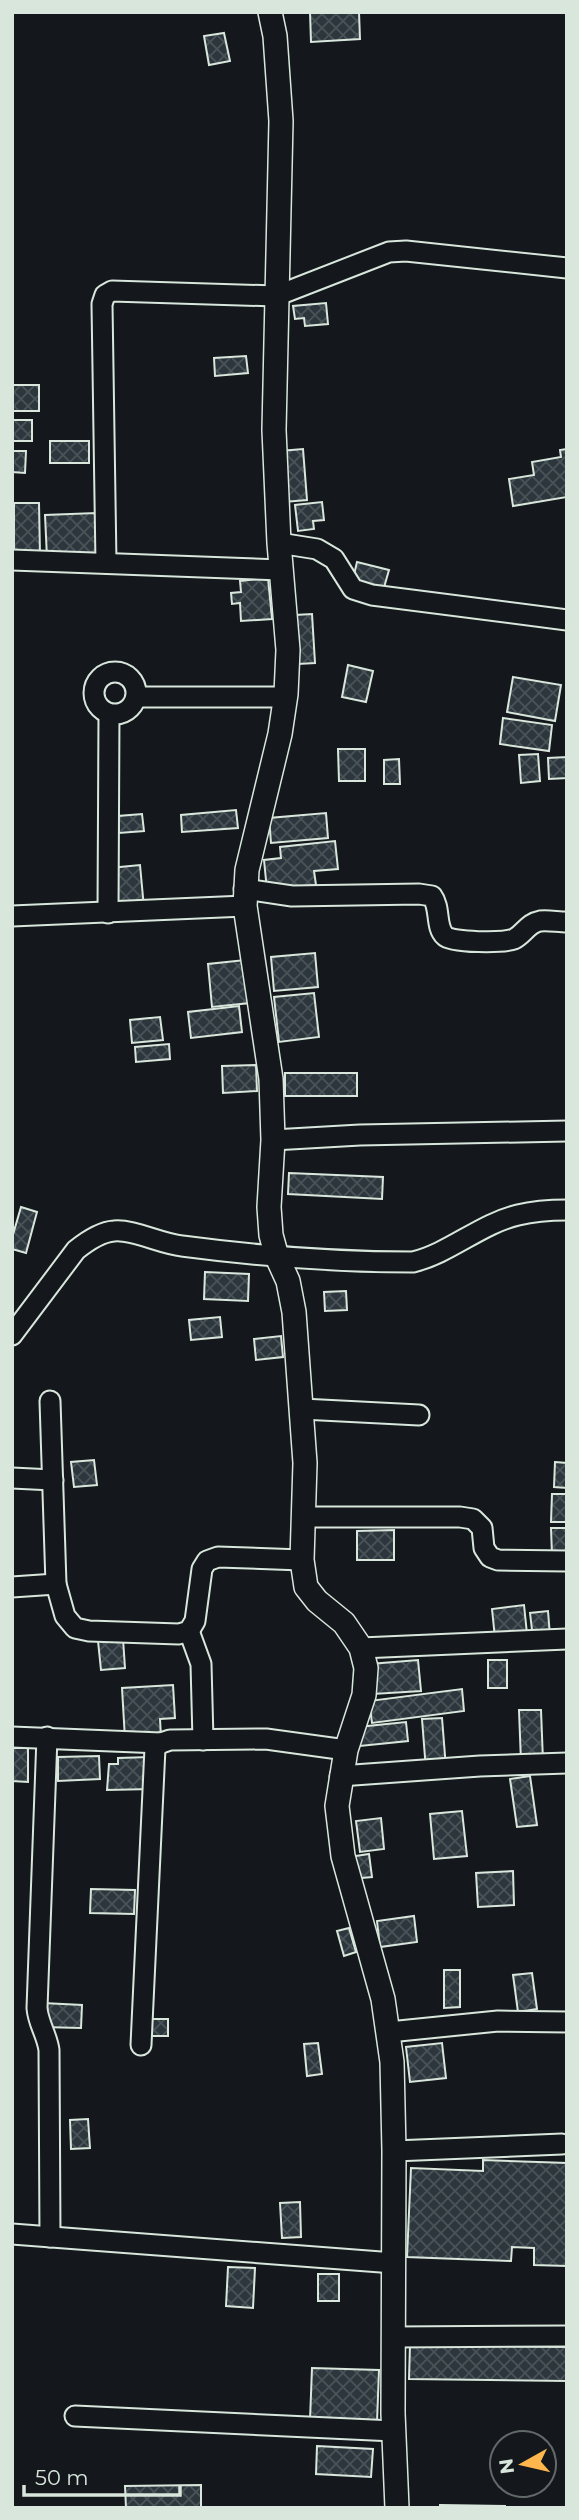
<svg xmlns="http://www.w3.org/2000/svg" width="579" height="2520" viewBox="0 0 579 2520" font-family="Montserrat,sans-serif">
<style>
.building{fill:url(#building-cross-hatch);stroke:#d8e6dc;stroke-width:2}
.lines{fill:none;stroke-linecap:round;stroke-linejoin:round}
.minor-casing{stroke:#d8e6dc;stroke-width:23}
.tertiary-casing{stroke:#d8e6dc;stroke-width:26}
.minor{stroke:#14181c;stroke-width:19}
.tertiary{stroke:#14181c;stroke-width:23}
</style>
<defs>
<pattern id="building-cross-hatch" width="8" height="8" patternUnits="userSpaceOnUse" patternTransform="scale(1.75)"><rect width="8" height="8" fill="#2c363c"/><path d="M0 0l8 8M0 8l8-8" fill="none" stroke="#4a5358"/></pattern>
</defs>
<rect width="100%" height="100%" fill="#14181c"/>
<!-- building -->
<g class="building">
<polygon points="310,12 359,12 360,39 311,42"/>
<polygon points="224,33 230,61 209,65 204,36"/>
<polygon points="326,303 328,324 305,326 304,318 295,319 293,306"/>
<polygon points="246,356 248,373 215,376 214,358"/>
<rect x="12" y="385" width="27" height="26"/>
<rect x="12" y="420" width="20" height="21"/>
<rect x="50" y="441" width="39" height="22"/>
<polygon points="303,449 307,500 284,502 280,451"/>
<polygon points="567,449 567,497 513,506 509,479 534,475 532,462 561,457 560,450"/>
<polygon points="12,451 26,451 25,473 12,472"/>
<polygon points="322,502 324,520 313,521 314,529 298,531 295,505"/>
<polygon points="14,503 39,503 40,555 14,555"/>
<polygon points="96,513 98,556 47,558 45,515"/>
<polygon points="357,562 389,570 383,591 352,583"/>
<polygon points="268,578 272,619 241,621 240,603 232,604 231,593 241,592 240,581"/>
<polygon points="312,614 315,663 298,664 295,615"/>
<polygon points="348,665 373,671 366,702 342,697"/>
<polygon points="513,677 561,685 555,721 507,712"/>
<polygon points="503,718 552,725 549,751 500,744"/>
<polygon points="338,749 365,749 365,781 339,781"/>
<polygon points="538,754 540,781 521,783 519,755"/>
<polygon points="567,757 567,778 549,779 548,758"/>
<polygon points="399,759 400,784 384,784 384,760"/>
<polygon points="236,810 238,828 182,832 181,815"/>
<polygon points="326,813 328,838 271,843 269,818"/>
<polygon points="142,814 144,831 119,833 118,816"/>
<polygon points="335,841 338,869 314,871 316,885 267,890 264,860 281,858 280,847"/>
<polygon points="140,865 144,908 115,910 110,868"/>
<polygon points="315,953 318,987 274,991 271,957"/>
<polygon points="245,960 250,1003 212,1007 208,964"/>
<polygon points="314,993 319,1037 279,1042 274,997"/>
<polygon points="239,1006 242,1032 191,1038 188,1012"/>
<polygon points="160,1017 163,1040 132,1043 130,1020"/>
<polygon points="169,1044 170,1059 136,1062 135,1047"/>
<polygon points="256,1065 257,1091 223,1093 222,1066"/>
<rect x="285" y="1073" width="72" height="23"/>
<polygon points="289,1173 383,1177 382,1199 288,1194"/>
<polygon points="21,1207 37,1212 26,1253 12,1249 12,1238"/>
<polygon points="205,1272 249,1274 248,1301 204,1299"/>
<polygon points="346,1291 347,1310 325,1311 324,1292"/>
<polygon points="220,1317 222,1337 191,1340 189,1320"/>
<polygon points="281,1336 283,1357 256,1360 254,1339"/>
<polygon points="94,1460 97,1485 74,1487 71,1462"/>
<polygon points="555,1462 567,1463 567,1488 554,1487"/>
<polygon points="552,1494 567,1494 567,1522 551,1522"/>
<polygon points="551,1528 567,1528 567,1555 552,1555"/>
<polygon points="394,1530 394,1560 357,1560 357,1531"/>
<polygon points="524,1605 527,1634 495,1638 492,1609"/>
<polygon points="548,1611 550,1636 533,1638 530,1613"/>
<polygon points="123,1639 125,1668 101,1670 98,1641"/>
<polygon points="418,1660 421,1691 373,1694 370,1664"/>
<rect x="488" y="1660" width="19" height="28"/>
<polygon points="173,1685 175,1718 160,1719 161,1737 125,1739 122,1688"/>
<polygon points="462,1689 464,1711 372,1723 369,1701"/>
<polygon points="519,1710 541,1710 543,1761 521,1762"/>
<polygon points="442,1718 446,1768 426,1770 422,1719"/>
<polygon points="406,1722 408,1741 360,1746 358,1727"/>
<polygon points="12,1748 28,1748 28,1782 12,1781"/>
<polygon points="99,1756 100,1779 58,1781 58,1757"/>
<polygon points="150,1757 151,1789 107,1790 109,1764 118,1764 118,1758"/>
<polygon points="530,1776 537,1825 517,1827 510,1779"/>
<polygon points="462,1811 467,1856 434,1859 430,1814"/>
<polygon points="381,1818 384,1849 360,1852 356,1821"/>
<polygon points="369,1854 372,1877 351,1879 349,1857"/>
<polygon points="513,1871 514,1905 478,1907 476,1873"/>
<polygon points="91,1889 135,1890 134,1914 90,1913"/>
<polygon points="414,1916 417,1942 380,1947 377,1921"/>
<polygon points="349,1928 356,1952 344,1956 337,1931"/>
<polygon points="444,1970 460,1970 460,2007 444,2008"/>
<polygon points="532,1973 537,2009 518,2012 513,1975"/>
<polygon points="43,2003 82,2005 81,2028 42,2027"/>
<polygon points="146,2019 168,2019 168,2036 147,2036"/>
<polygon points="318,2043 322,2074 307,2076 304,2044"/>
<polygon points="442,2043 446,2078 410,2082 406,2047"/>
<polygon points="88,2119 90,2148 71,2149 70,2120"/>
<polygon points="483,2160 567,2163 567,2266 534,2265 534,2248 512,2247 511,2261 407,2257 411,2168 483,2171"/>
<polygon points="300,2202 301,2237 282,2238 280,2203"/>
<polygon points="228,2267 255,2268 253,2308 226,2306"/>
<rect x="318" y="2274" width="21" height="27"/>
<polygon points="410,2345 567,2347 567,2381 409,2379"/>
<polygon points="312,2368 379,2370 377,2422 310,2420"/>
<polygon points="317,2446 373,2449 371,2477 316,2474"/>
<polygon points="201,2485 201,2508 126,2508 125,2486"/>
<polygon points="440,2505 505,2506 505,2508 440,2508"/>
</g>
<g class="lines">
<!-- minor casing -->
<g class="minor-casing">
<g id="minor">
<polyline points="279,543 317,549 334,559 353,589 372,595 567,620"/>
<polyline points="12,560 281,570"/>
<polyline points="106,563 102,304 105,295 112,291 276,296 389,252 406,251 567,268"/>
<circle cx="115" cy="693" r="21"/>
<polyline points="136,697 286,697"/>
<path d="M244,889L292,896L419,894L432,896C441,908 435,927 445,936C452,943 504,943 514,939C524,934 528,923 540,921C548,920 558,922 567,922"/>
<polyline points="108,913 109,714"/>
<polyline points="12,916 245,906"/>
<polyline points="273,1140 360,1135 567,1131"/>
<path d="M12,1335L76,1250C86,1242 100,1232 114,1231C133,1229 161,1244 182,1246C258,1256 335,1262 413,1262C450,1253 480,1224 518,1215C534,1211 550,1210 567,1210"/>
<polyline points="50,1401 56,1584 65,1616 75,1628 89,1631 179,1634 189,1631 195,1621 202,1569 207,1561 218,1557 302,1560"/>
<polyline points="302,1409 419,1415"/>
<polyline points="12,1478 53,1480"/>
<polyline points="304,1517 460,1517 473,1519 482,1528 484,1548 490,1557 498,1560 567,1561"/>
<polyline points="12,1587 56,1584"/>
<polyline points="189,1631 201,1664 203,1740"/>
<polyline points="361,1648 567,1639"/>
<polyline points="12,1737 161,1743"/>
<path d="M47,1737L37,2008C38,2023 47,2035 49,2050L50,2237"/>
<polyline points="340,1776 480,1766 567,1763"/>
<polyline points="389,2032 498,2021 567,2022"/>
<polyline points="141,2045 155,1748 161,1743 170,1740 266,1739 346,1750"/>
<polyline points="394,2151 562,2144"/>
<polyline points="12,2234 394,2263"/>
<polyline points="393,2337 567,2336"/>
<polyline points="75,2416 394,2431"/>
</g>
</g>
<!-- tertiary casing -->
<g class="tertiary-casing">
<polyline id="tertiary" points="270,12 275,36 281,121 274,430 279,543 288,650 286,694 280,734 247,870 245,906 271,1079 273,1140 269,1207 271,1235 277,1257 288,1281 294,1312 305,1463 302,1560 306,1587 317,1601 344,1623 361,1648 366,1668 364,1695 346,1750 337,1806 343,1856 383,1999 392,2062 394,2151 393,2413 397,2508"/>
</g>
<!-- minor -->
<use href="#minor" class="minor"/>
<!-- tertiary -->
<use href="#tertiary" class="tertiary"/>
</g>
<!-- border -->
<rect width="579" height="2520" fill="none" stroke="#d8e6dc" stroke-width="28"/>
<!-- north arrow -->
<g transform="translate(523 2464) rotate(262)"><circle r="33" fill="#14181c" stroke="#626a69" stroke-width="2"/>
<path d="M0-5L12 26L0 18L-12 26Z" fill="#ffb74d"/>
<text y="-10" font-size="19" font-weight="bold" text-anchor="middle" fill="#d8e6dc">N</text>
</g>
<!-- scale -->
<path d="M24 2485v10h156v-10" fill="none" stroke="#d8e6dc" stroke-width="3.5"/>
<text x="35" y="2485" font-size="21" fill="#d8e6dc" stroke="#14181c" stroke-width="5" paint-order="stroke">50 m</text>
</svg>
